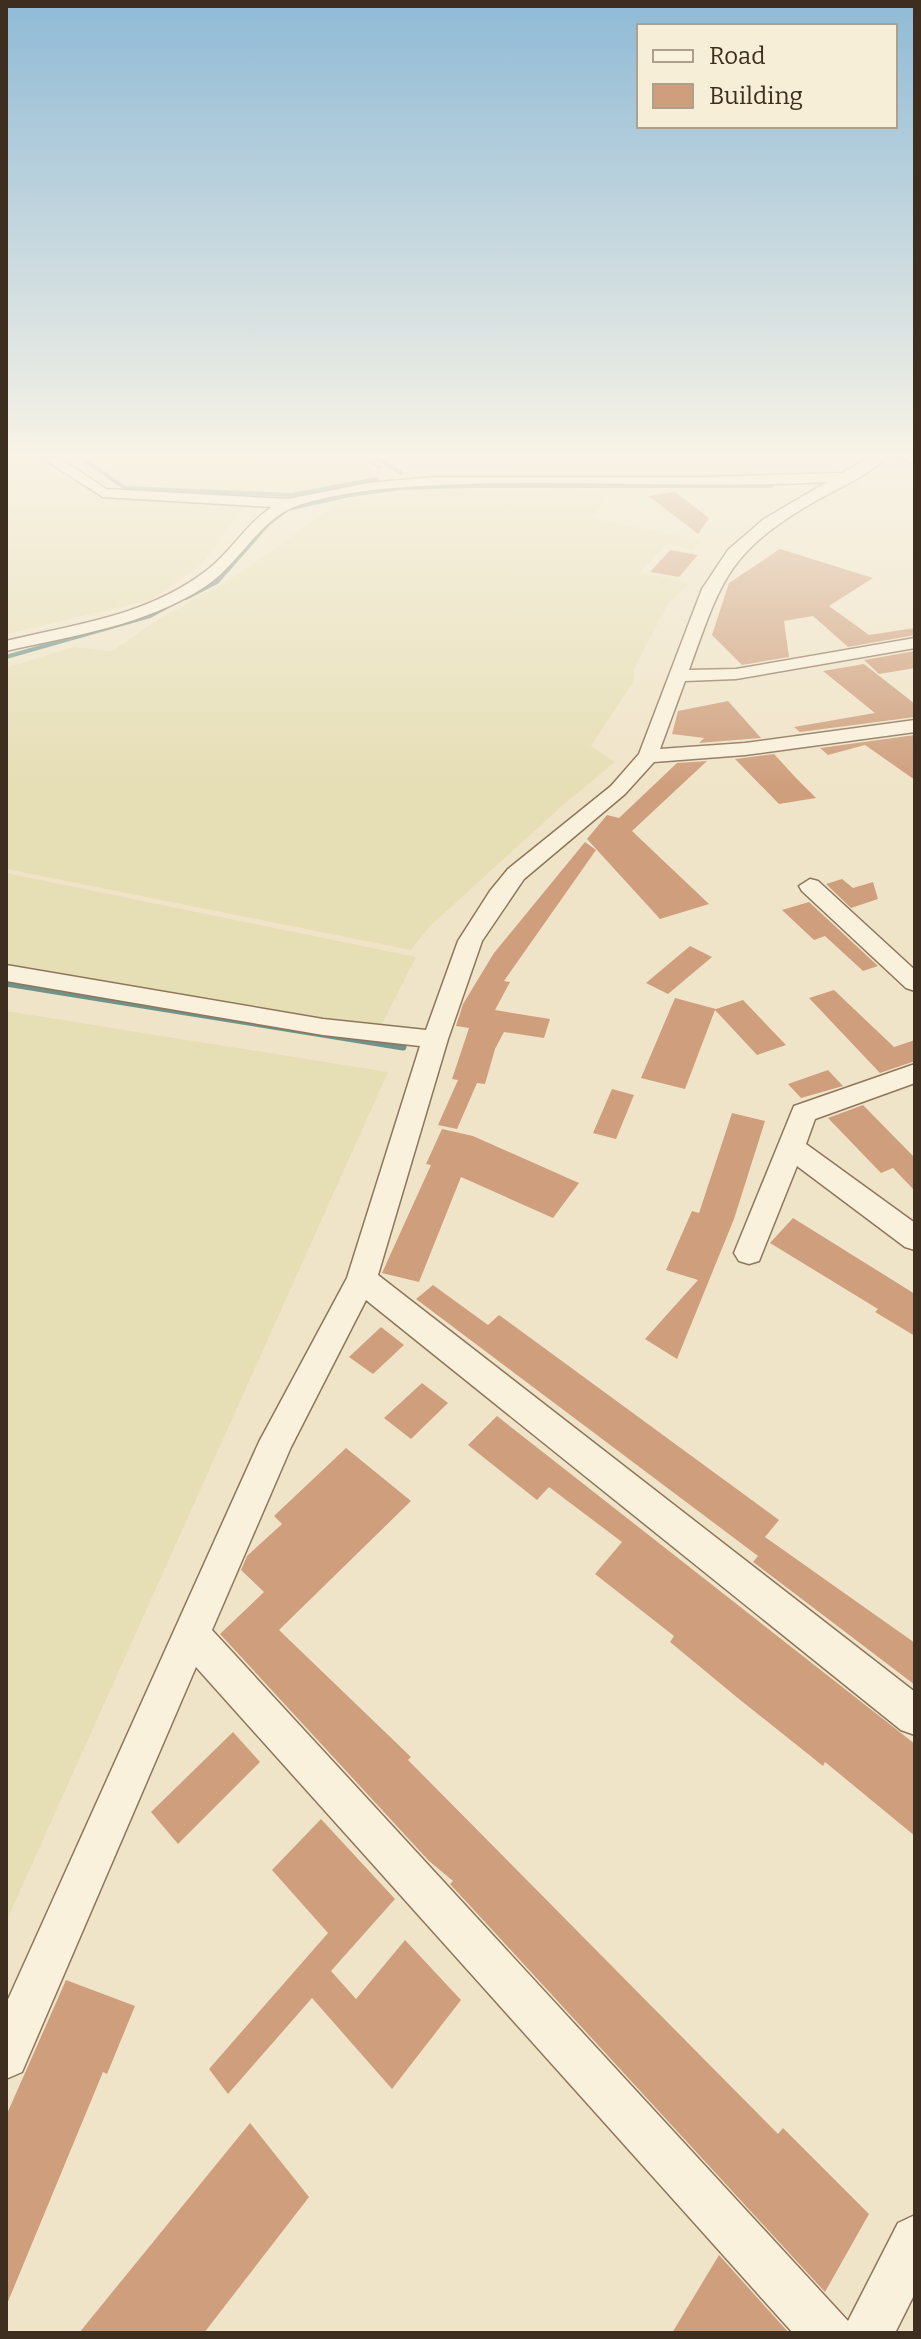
<svg xmlns="http://www.w3.org/2000/svg" width="921" height="2339" viewBox="0 0 921 2339" font-family="Bitter,serif">
<style>
.farmland{fill:#e6deb5}
.lines{fill:none;stroke-linecap:round;stroke-linejoin:round}
.stream-far1{stroke:#6f938a;stroke-width:4}
.stream{stroke:#6f938a;stroke-width:7}
.building{fill:#cf9f7d}
.minor-casing{stroke:#8d765c;stroke-width:3}
.path{stroke:#8d765c;stroke-width:2;stroke-dasharray:3 2;stroke-linecap:butt}
.minor{fill:#faf1dc;fill-rule:evenodd}
</style>
<rect width="100%" height="100%" fill="#f0e4c8"/>
<!-- farmland -->
<g class="farmland">
<polygon points="6,458 352,458 381,476 244,506 201,565 150,600 6,634"/>
<polygon points="575,488 608,498 591,518 701,540 693,550 667,544 640,572 690,583 669,602 634,668 633,682 591,746 615,762 563,805 430,926 411,950 6,869 6,668 73,647 113,651 151,624 242,572 340,501 426,490"/>
<polygon points="6,873 416,957 380,1028 6,966"/>
<polygon points="6,1011 388,1072 6,1922"/>
</g>
<g class="lines">
<!-- stream-far1 -->
<g class="stream-far1">
<polyline points="82,458 125,488 292,495 377,479"/>
<polyline points="377,458 401,473"/>
<polyline points="186,598 217,582 268,524 288,509 350,495 401,488 471,486 771,486"/>
<polyline points="6,657 150,616 174,603"/>
</g>
<!-- stream -->
<polyline class="stream" points="6,983 403,1047"/>
</g>
<!-- building -->
<g class="building">
<polygon points="675,492 709,518 698,534 649,496"/>
<polygon points="780,549 873,578 829,606 869,635 915,628 915,635 848,647 813,616 784,621 789,657 742,665 712,635 729,583"/>
<polygon points="670,550 698,555 679,577 650,572"/>
<polygon points="915,651 915,668 879,674 864,660"/>
<polygon points="864,664 915,704 915,717 800,732 794,727 875,713 823,671"/>
<polygon points="728,701 761,738 699,743 704,738 672,734 678,711"/>
<polygon points="915,735 915,780 865,745 828,755 820,748"/>
<polygon points="774,754 796,778 816,798 779,804 735,759"/>
<polygon points="707,761 632,831 709,904 660,919 587,839 607,815 619,818 677,763"/>
<polygon points="585,842 596,850 504,981 510,982 495,1010 550,1019 544,1038 504,1032 495,1049 485,1084 477,1083 457,1129 438,1125 458,1080 452,1079 469,1028 456,1026 463,1004 494,953"/>
<polygon points="842,879 853,888 873,882 878,899 851,908 826,884"/>
<polygon points="809,902 878,966 863,971 825,936 814,940 782,910"/>
<polygon points="690,946 712,957 668,994 646,983"/>
<polygon points="834,990 894,1047 915,1040 915,1061 880,1073 809,998"/>
<polygon points="675,998 716,1009 743,1000 786,1045 757,1055 715,1010 685,1089 641,1078"/>
<polygon points="828,1070 843,1086 801,1098 788,1084"/>
<polygon points="612,1089 634,1095 616,1139 593,1133"/>
<polygon points="863,1105 915,1158 915,1191 893,1168 881,1173 828,1118"/>
<polygon points="732,1113 765,1121 734,1219 677,1359 645,1339 698,1280 666,1270 692,1211 699,1213"/>
<polygon points="442,1129 473,1136 579,1183 553,1218 461,1177 419,1282 382,1273 431,1165 426,1164"/>
<polygon points="793,1218 915,1294 915,1336 875,1312 878,1309 770,1243"/>
<polygon points="433,1285 488,1325 499,1315 779,1520 765,1537 915,1643 915,1685 753,1562 758,1556 416,1299"/>
<polygon points="381,1327 404,1345 373,1374 349,1357"/>
<polygon points="422,1383 448,1403 411,1439 384,1418"/>
<polygon points="497,1416 915,1744 915,1836 825,1762 823,1766 739,1699 670,1642 674,1636 595,1574 622,1542 549,1487 537,1500 468,1445"/>
<polygon points="346,1448 411,1501 279,1630 411,1757 408,1760 778,2134 783,2128 869,2214 825,2292 450,1884 453,1881 429,1861 220,1634 264,1592 241,1570 247,1556 282,1524 274,1516"/>
<polygon points="233,1732 260,1762 178,1844 151,1812"/>
<polygon points="321,1819 395,1899 331,1971 356,1999 405,1940 461,2000 392,2089 312,1998 228,2094 209,2069 328,1933 272,1870"/>
<polygon points="66,1980 135,2006 107,2074 103,2072 7,2304 6,2116"/>
<polygon points="250,2123 309,2197 204,2333 79,2333"/>
<polygon points="719,2255 789,2333 672,2333"/>
</g>
<g class="lines">
<!-- minor casing -->
<g class="minor-casing">
<g id="minor">
<path d="M42,458H59L106,489L288,499L368,483L434,477H706L842,473L868,458H886C866,477 836,489 812,503C727,553 721,581 689,670L736,669L915,638V648L736,679L685,681L660,749L745,743L915,720V732L745,755L654,762L625,794L524,879L482,941L448,1039L378,1275L915,1692V1735L901,1730L366,1300L291,1447L212,1630L848,2321L898,2223L915,2215V2293L895,2333H793L196,1667L22,2072L6,2079V2004L259,1442L347,1278L420,1046L323,1035L6,981V965L323,1019L426,1030L458,941L490,891L508,869L611,786L639,754L702,589L728,550L764,519L827,482C708,489 589,480 470,484C415,486 355,488 302,504C260,516 241,563 206,586C145,626 75,635 6,651V641C76,624 147,616 206,571C231,552 246,524 272,507L103,497Z"/>
<polygon points="902,458 915,458 915,465"/>
<polygon points="810,879 818,881 915,970 915,991 906,988 802,891 799,886"/>
<polygon points="915,1064 915,1083 815,1119 806,1144 915,1223 915,1250 905,1247 797,1166 759,1261 749,1264 739,1261 734,1253 794,1106"/>
</g>
</g>
<!-- path -->
<polyline class="path" points="365,458 380,468"/>
<!-- minor -->
<use href="#minor" class="minor"/>
</g>
<!-- sky -->
<linearGradient id="sky" x2="0" y2="1"><stop stop-color="#8fbad6"/><stop offset="0.58" stop-color="#f8f3e6"/><stop offset="1" stop-color="#f8f3e6" stop-opacity="0"/></linearGradient>
<rect width="921" height="786" fill="url(#sky)"/>
<!-- border -->
<rect width="921" height="2339" fill="none" stroke="#3d2e20" stroke-width="16"/>
<!-- legend -->
<rect x="637" y="24" width="260" height="104" fill="#f7eed8" stroke="#ada18e" stroke-width="2"/>
<rect x="653" y="50" width="40" height="12" fill="#faf1dc" stroke="#ada18e" stroke-width="2"/>
<text x="709" y="64" font-size="24" fill="#3d2e20">Road</text>
<rect x="653" y="84" width="40" height="24" fill="#cf9f7d" stroke="#ada18e" stroke-width="2"/>
<text x="709" y="104" font-size="24" fill="#3d2e20">Building</text>
</svg>
